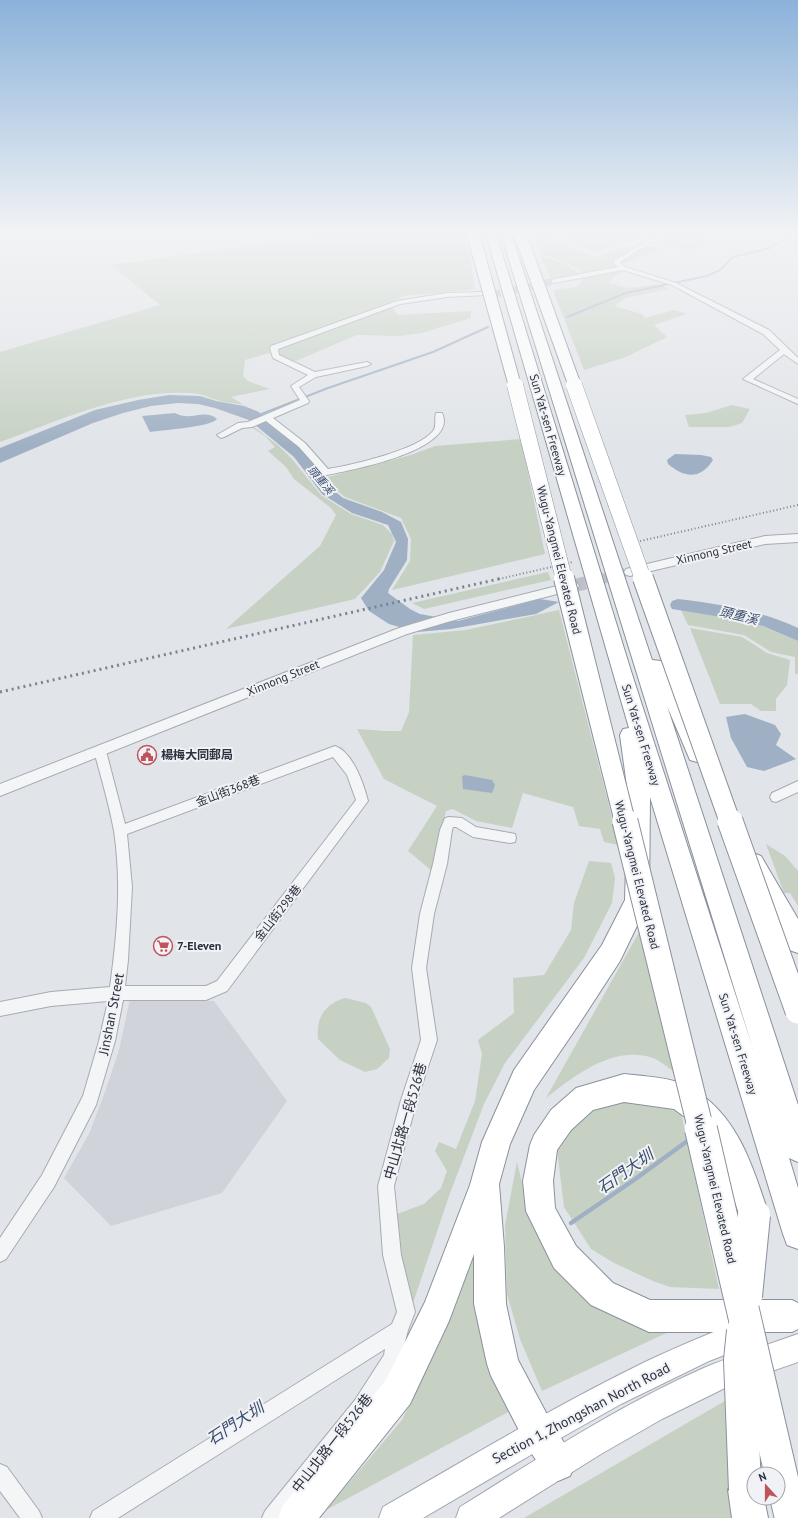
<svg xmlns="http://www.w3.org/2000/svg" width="798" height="1518" viewBox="0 0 798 1518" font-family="'PT Sans','Noto Sans TC',sans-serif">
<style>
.built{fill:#d0d3da}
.green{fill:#c6d1c3}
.water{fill:#a0b0c4}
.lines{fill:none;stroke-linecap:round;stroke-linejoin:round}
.stream-far1{stroke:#a0b0c4;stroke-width:2}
.stream{stroke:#a0b0c4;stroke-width:4.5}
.river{fill:#a0b0c4;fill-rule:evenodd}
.minor-tunnel{stroke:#bdc0c6;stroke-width:7;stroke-dasharray:7 3.5;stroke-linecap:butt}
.tertiary-tunnel-far1{stroke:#bdc0c6;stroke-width:10;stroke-dasharray:10 5;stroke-linecap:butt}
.tertiary-tunnel{stroke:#bdc0c6;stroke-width:13;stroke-dasharray:13 6;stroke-linecap:butt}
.minor-casing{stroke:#a7abb2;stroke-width:2}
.tertiary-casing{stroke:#a7abb2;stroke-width:2}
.primary-casing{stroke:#a2a8b3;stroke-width:2}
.motorway-casing{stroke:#8a919d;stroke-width:2}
.minor{fill:#f3f5f7;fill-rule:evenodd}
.tertiary{fill:#f3f5f7;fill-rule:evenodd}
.primary{fill:#fff;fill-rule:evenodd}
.motorway{fill:#fff;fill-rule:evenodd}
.rail-far1{stroke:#7c8390;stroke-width:2;stroke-dasharray:1 2.5;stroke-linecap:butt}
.rail{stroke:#7c8390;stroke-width:3;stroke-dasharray:2 4;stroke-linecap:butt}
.motorway-bridge-far4-casing{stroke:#8a919d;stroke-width:14;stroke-linecap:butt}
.motorway-bridge-far3-casing{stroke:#8a919d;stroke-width:17;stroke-linecap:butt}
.motorway-bridge-far2-casing{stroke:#8a919d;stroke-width:22;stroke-linecap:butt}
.motorway-bridge-far1-casing{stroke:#8a919d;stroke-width:27;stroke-linecap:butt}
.motorway-bridge-casing{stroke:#8a919d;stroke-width:34;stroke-linecap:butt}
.motorway-bridge-far4{stroke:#fff;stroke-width:12}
.motorway-bridge-far3{stroke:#fff;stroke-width:16}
.motorway-bridge-far2{stroke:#fff;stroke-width:20}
.motorway-bridge-far1{stroke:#fff;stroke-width:25}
.motorway-bridge{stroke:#fff;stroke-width:32}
.labels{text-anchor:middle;stroke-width:4;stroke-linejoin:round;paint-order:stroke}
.far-water-label{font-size:11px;font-style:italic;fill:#3a4e6e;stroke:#f1f2f6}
.street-label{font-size:12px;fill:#2b313e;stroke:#f1f2f6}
.poi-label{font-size:12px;font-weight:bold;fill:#2b313e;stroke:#f1f2f6;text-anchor:start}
.water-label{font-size:13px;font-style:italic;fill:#3a4e6e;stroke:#f1f2f6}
.near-street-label{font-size:14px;fill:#2b313e;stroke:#f1f2f6}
.near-water-label{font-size:16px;font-style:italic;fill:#3a4e6e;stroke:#f1f2f6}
</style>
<rect width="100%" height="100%" fill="#e1e4e8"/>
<!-- built -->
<polygon class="built" points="130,999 214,1001 287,1101 222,1193 111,1226 64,1178 89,1134 105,1092 119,1050"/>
<!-- green -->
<g class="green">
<path d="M323,234H466L475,289L404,296L388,303L398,315L471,311V318L422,333L400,336L357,335L296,361L269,353L245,360L243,376L248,381L270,389L231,397L244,405C235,403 225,403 217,400C211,399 205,395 199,394C133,386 61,420 0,442V352L160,305L111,265L292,240Z"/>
<polygon points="533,234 549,234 551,237 594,257 636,244 640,245 611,261 615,267 585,274 567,263 540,253"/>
<polygon points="558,234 664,234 650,238 638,239 598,251 590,250 557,235"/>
<polygon points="678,234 717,234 704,237 713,242 690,251 670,247 657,242"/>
<polygon points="650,245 662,249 626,263 621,262"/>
<polygon points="540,256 564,263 582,275 551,279"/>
<polygon points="624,271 614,276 608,283 629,288 661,284 669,289 625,298 615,306 642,314 645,318 674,310 687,314 654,325 667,337 626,357 584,370 553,290 577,287 584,278"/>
<polygon points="732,405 750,409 742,423 729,427 689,427 685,415 706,413"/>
<polygon points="251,427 254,427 279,446 292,459 321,495 351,514 383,525 392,534 394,541 380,572 355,599 226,629 320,546 336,515 331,508 294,479 286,467 268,451 275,447 265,436"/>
<polygon points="521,439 545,554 392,590 410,561 411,539 401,518 345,497 333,487 328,477 411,455 435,446"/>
<polygon points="548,572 551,580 424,609 412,603"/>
<polygon points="559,610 619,845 604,842 600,829 579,826 573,807 523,793 512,828 476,821 453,809 446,811 431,870 408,851 437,806 384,779 357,729 385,731 401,731 409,712 413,635 466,630"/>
<polygon points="681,610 728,615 760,625 798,641 798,674 795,674 795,657 771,652 744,635 688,625"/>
<polygon points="690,628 742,637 767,653 790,660 787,685 776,699 776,711 761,711 751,704 720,704"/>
<polygon points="766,844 785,856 798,871 798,906 790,893 784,893"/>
<polygon points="589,861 611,863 615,878 612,903 584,958 505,1063 484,1104 449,1196 413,1303 399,1246 397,1214 424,1204 441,1188 447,1171 435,1151 439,1142 456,1149 475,1101 482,1054 478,1040 514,1013 513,978 544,975 571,930 574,903"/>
<path d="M642,927L674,1072C668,1067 660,1061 653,1058C613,1045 576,1075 546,1098Z"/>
<path d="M345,998L366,1003L371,1007L390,1049L389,1058L377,1069L365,1072L340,1060L318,1039C316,1017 325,1004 345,998Z"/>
<polygon points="623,1098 680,1108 719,1289 670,1287 653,1281 614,1263 591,1249 564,1207 557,1149 565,1130 588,1107"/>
<polygon points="517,1162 527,1203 548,1252 578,1294 603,1311 637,1323 675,1329 542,1391 520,1339 507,1294 505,1225"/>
<polygon points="478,1238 510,1411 326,1510 402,1420 444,1334"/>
<polygon points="730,1398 736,1518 524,1518"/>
</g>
<!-- water -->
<g class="water">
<polygon points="169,395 200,396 216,401 244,406 259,412 268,422 298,445 323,473 331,488 343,498 382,512 401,522 408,539 407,560 389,589 388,593 410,609 420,614 458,621 540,599 559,602 536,614 451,629 417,632 389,624 369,611 361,598 384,570 396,542 388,525 352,513 322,494 294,457 249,420 215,408 198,404 178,403 151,406 123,413 93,423 0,463 0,448 95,410 138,400"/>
<path d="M175,413C191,422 205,408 217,419C211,427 162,430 150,432L142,416Z"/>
<path d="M675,454L701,455L711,457L713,460C700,480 685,478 668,464L667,460Z"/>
<polygon points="745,714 775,725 781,734 776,745 796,759 764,771 747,767 731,738 726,717"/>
<polygon points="465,775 492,780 495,785 492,793 463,789 462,776"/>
</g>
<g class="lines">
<!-- stream-far1 -->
<g class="stream-far1">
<polyline points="567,317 626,293 707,276 720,270 733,257 770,248 792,234"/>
<polyline points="259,415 328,388 433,352 488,327"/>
</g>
<!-- stream -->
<polyline class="stream" points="571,1223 634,1180 690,1139"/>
<!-- river -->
<path class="river" d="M678,599C719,604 760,610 798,628V641L763,626L740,620L672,609L670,605L672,601Z"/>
<!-- minor-tunnel -->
<polyline class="minor-tunnel" points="483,294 500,293 554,281"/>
<!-- tertiary-tunnel-far1 -->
<polyline class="tertiary-tunnel-far1" points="602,579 625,573"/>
<!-- tertiary-tunnel -->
<polyline class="tertiary-tunnel" points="573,586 606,578"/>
<!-- minor casing -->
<g class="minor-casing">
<g id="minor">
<polygon points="666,234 675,234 650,243 620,262 625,267 676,283 769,330 798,358 798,364 784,354 753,379 798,399 798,404 743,379 780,350 763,334 672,285 623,270 554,283 551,281 554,279 618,267 613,262 614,261 646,241"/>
<path d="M483,292L485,293V295L447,297L400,304L278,349L279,355L315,372L367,362L371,364L367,366L316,377L299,387L309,401L308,403L273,418L305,443L328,469C352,465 418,450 433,431C437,426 434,419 436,413H442C460,450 348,471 326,475L323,474L299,447L266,421L252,427L242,428L224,437L221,438L217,435L238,423L248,422L300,400L291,386L308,375L273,358L270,348L271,346L397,301L447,293Z"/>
<path d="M100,746L104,748L106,751L125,824L335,746C353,752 364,785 368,801L227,991L206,1000H123L115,1041L96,1105L54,1187L6,1259L0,1262V1238L42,1175L83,1096L99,1041L108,1001L51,1006L0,1016V1002L51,992L110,987C117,936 122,883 114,831C109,804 101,777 94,751L96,748ZM333,757L347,775L356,800L217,981L206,986H125L128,960L132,887L127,834Z"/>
<polygon points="798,781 798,792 776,802 772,801 770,797 772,793"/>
<polygon points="449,817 462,818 476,827 510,833 515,834 516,838 515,842 510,843 473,837 456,827 453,827 452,830 447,864 434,914 426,968 437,1040 417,1100 394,1186 401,1255 415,1312 408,1330 399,1366 369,1414 285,1518 262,1518 265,1511 355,1400 384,1355 385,1349 118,1518 90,1518 93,1511 392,1324 397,1312 383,1255 378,1186 401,1100 421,1040 412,968 420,914 433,864 440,830 445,818"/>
<polygon points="0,1464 7,1467 39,1511 42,1518 20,1518 0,1491"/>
</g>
</g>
<!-- tertiary casing -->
<g class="tertiary-casing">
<g id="tertiary">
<polygon points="798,534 798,542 765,544 630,576 626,575 624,572 626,569 630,568 765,536"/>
<polygon points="573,582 577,583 579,586 577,589 451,621 407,634 0,796 0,784 399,628 449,613"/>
</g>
</g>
<!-- primary casing -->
<g class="primary-casing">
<g id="primary">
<path d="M748,1318L758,1322L762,1332L758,1342L709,1361L621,1404L534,1453L423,1518H379L383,1507C470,1457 555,1406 645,1362C679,1346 713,1332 748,1318Z"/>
<path d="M798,1334V1362L729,1386L662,1419L601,1454L499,1518H456L460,1507C540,1457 620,1405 706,1367C736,1355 767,1345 798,1334Z"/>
</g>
</g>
<!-- motorway casing -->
<g class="motorway-casing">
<g id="motorway">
<polygon points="486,234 496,234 631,671 753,1049 501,234 511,234 652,660 661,661 688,708 707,754 704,760 697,762 690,760 667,706 798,1105 798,1162 789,1158 798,1188 798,1249 787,1245 783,1234 650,797 649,901 620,961 579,1024 534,1090 510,1144 499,1184 504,1247 506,1304 518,1360 551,1422 570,1452 575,1464 570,1476 558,1481 546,1476 527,1446 491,1376 487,1364 474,1304 474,1254 449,1321 410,1404 319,1518 278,1518 283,1505 386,1380 425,1302 470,1185 482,1142 514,1070 602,945 625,900 628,794 620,735 623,729 629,728"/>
<polygon points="753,853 761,856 798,919 798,953 789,950 742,863 745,856"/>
<path d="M624,1074C643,1076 663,1077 681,1083C689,1085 695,1090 702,1095C741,1124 754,1171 769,1215L765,1226L754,1230L743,1226L723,1166L712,1147L693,1123L674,1109L624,1102L593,1110L571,1130L557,1150L553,1181L555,1208L576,1246L613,1283L650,1300H792L798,1303V1329L792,1332H649L591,1305L554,1268L526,1211L523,1181L530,1145L534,1135L551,1110L576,1088Z"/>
<polygon points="745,1473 754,1476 754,1498 764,1498 768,1518 732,1518 728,1490 733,1478"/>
</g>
</g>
<!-- minor -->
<use href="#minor" class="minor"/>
<!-- tertiary -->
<use href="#tertiary" class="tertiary"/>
<!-- primary -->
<use href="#primary" class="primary"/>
<!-- motorway -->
<use href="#motorway" class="motorway"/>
<!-- rail-far1 -->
<g class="rail-far1">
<polyline points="623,545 798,505"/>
<polyline points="499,579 573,562"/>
</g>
<!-- rail -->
<polyline class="rail" points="0,692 503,578"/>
<!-- motorway-bridge-far4 casing -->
<g class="motorway-bridge-far4-casing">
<g id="motorway-bridge-far4">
<polyline points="473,234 515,386"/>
<polyline points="520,234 575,386"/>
</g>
</g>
<!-- motorway-bridge-far3 casing -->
<g class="motorway-bridge-far3-casing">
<g id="motorway-bridge-far3">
<polyline points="515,385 564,579"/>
<polyline points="574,385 643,579"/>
</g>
</g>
<!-- motorway-bridge-far2 casing -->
<g class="motorway-bridge-far2-casing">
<g id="motorway-bridge-far2">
<polyline points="564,578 625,822"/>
<polyline points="643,578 730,822"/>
</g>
</g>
<!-- motorway-bridge-far1 casing -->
<g class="motorway-bridge-far1-casing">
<g id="motorway-bridge-far1">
<polyline points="625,821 701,1130"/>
<polyline points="730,821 798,1011"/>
</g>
</g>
<!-- motorway-bridge casing -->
<g class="motorway-bridge-casing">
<g id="motorway-bridge">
<polyline points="701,1129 791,1518"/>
<polyline points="746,1296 754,1215"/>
<polyline points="743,1331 740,1360 745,1490"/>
</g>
</g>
<!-- motorway-bridge-far4 -->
<use href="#motorway-bridge-far4" class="motorway-bridge-far4"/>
<!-- motorway-bridge-far3 -->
<use href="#motorway-bridge-far3" class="motorway-bridge-far3"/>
<!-- motorway-bridge-far2 -->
<use href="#motorway-bridge-far2" class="motorway-bridge-far2"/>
<!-- motorway-bridge-far1 -->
<use href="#motorway-bridge-far1" class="motorway-bridge-far1"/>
<!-- motorway-bridge -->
<use href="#motorway-bridge" class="motorway-bridge"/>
</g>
<!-- sky -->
<linearGradient id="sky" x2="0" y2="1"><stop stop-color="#8bb2da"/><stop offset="0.52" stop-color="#f2f3f5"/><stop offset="1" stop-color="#f2f3f5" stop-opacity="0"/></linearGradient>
<rect width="798" height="446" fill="url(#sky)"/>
<!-- icons -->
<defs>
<g id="civic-ring" transform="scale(1)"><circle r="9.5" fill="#f1f2f6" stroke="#c0535e" stroke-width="1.5"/><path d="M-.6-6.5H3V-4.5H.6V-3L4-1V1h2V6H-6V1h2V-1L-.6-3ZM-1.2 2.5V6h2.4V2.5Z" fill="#c0535e"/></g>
<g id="supermarket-ring" transform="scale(1)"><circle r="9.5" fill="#f1f2f6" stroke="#c0535e" stroke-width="1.5"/><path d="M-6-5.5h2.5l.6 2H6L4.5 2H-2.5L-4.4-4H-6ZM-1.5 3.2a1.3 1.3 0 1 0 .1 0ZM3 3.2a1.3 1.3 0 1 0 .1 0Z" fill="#c0535e"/></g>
</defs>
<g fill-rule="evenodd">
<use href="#civic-ring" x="147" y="755"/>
<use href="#supermarket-ring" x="163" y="946"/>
</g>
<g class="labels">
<!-- far-water labels -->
<g class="far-water-label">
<text transform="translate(321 480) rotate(50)" y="4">頭重溪</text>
</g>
<!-- street labels -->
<g class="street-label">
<text transform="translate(548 425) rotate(74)" y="4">Sun Yat-sen Freeway</text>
<text transform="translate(714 552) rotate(-13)" y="4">Xinnong Street</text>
<text transform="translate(559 560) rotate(76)" y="4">Wugu-Yangmei Elevated Road</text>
<text transform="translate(283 678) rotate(-22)" y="4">Xinnong Street</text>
<text transform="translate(641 735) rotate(73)" y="4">Sun Yat-sen Freeway</text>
<text transform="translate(228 791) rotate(-21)" y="4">金山街368巷</text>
<text transform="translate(637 875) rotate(76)" y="4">Wugu-Yangmei Elevated Road</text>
<text transform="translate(278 913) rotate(-52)" y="4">金山街298巷</text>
<text transform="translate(738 1044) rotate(73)" y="4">Sun Yat-sen Freeway</text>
<text transform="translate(715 1189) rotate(77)" y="4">Wugu-Yangmei Elevated Road</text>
</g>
<!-- poi labels -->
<g class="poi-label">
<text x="161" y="759">楊梅大同郵局</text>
<text x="177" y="950">7-Eleven</text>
</g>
<!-- water labels -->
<g class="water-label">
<text transform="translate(739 615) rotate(14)" y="5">頭重溪</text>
</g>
<!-- near-street labels -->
<g class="near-street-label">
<text transform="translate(111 1014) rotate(-79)" y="5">Jinshan Street</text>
<text transform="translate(405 1121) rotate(-74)" y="5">中山北路一段526巷</text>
<text transform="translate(581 1413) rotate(-28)" y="5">Section 1, Zhongshan North Road</text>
<text transform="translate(332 1443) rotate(-52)" y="5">中山北路一段526巷</text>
</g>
<!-- near-water labels -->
<g class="near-water-label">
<text transform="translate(625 1171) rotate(-35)" y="6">石門大圳</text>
<text transform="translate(235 1423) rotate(-33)" y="6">石門大圳</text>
</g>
</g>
<!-- north arrow -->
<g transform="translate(766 1486) rotate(339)"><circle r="19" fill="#f1f2f6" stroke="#a2a5ac"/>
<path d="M0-3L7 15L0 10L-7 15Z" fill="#c0535e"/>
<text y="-6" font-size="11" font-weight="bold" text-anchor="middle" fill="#2b313e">N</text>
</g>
</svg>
